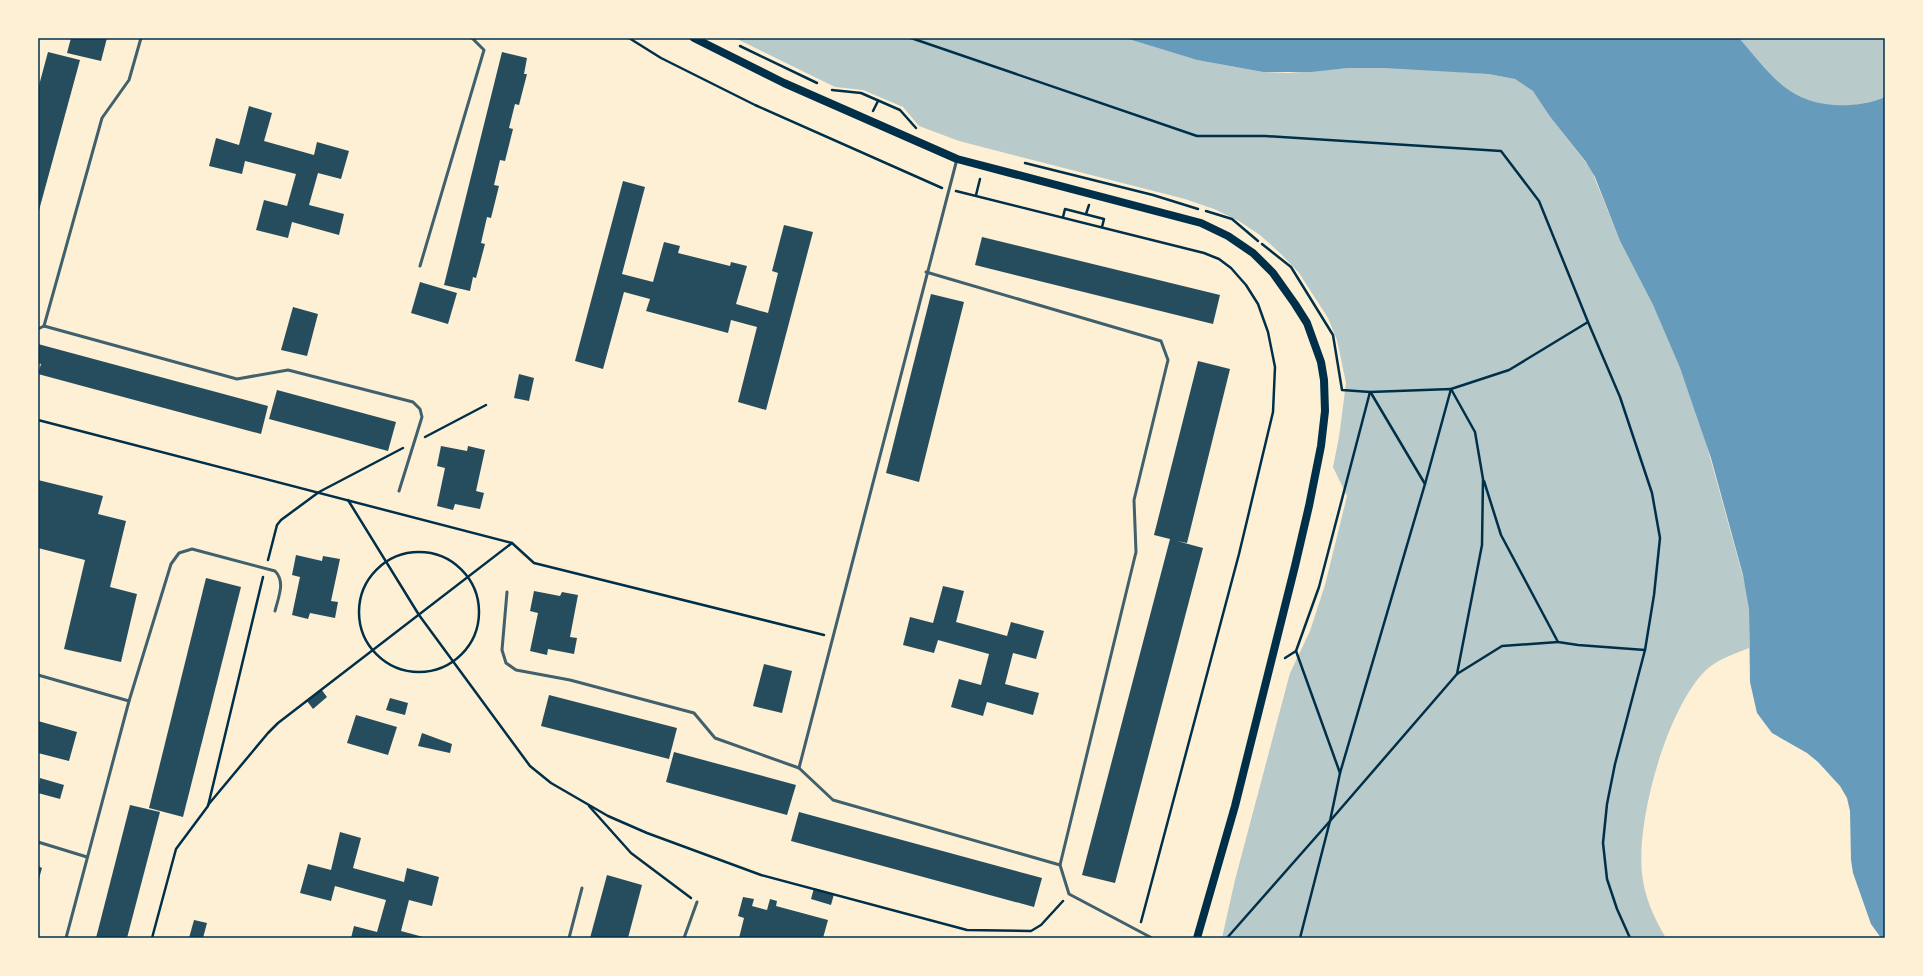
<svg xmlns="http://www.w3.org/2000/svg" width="1923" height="976" viewBox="0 0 1923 976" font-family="Arial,sans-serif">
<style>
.green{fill:#b9caca}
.water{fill:#669bbc}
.building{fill:#264d5e}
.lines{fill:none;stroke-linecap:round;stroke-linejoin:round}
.path{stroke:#003049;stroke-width:2.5}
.service{stroke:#3f606c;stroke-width:3}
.secondary{stroke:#003049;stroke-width:8}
.neatline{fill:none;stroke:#003049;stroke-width:1.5}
</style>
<rect width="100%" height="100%" fill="#fdf0d5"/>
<!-- green -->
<g class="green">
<path d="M735,38H1125L1197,60L1263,72L1288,73L1348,68H1402L1488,74L1515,79L1524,84L1533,91L1540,99L1551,118L1591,169L1620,241L1653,305L1680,368L1703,432L1747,591L1749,609V648C1734,654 1718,659 1706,670C1667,708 1636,820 1642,873C1644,896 1654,918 1666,938H1222L1235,880L1290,673L1310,631L1325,585L1347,496L1333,467L1339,437L1346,383L1337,340L1328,318L1299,273L1281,254L1260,235L1239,221L1214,209L1185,199L959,141L919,126L903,107L863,90L835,87Z"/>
<path d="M1739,38H1885V97C1871,103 1852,106 1837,106C1785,102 1769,74 1739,38Z"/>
</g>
<!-- water -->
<path class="water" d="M1125,38H1739C1768,71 1786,102 1834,105C1850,106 1869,104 1885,97V938H1881L1871,924L1853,873L1851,860L1850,811L1847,798L1840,786L1818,762L1807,753L1772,733L1757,713L1750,682L1749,609L1743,575L1711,458L1680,368L1653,305L1620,241L1595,177L1586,162L1551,118L1533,91L1515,79L1488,74L1385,68H1348L1311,72H1263L1197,60Z"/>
<!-- building -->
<g class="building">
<polygon points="71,38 107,38 101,61 67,53"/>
<polygon points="48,52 80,60 38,214 38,89"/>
<polygon points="502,52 527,58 524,74 527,74 519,105 515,104 509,128 513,129 505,161 500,160 494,185 499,186 491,218 487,217 481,243 485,244 476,278 473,277 470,291 444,285"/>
<polygon points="249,106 272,113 264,141 314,155 317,142 349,151 341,179 318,173 309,205 344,214 339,235 292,222 288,238 256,230 264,200 287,206 296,174 245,161 242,174 209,166 216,138 239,145"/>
<polygon points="623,181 645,187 622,274 653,282 664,242 680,246 678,253 730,266 731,262 747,266 736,304 768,313 778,273 772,271 784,225 813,232 766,410 738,402 757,327 731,320 728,333 646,311 650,299 624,292 603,369 575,361"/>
<polygon points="982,237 1220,295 1213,324 975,265"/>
<polygon points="420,282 457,293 448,324 411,313"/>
<polygon points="931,294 964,302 919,482 886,473"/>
<polygon points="293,307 318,314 307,356 281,350"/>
<polygon points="38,344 268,406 261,434 38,374 41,364 38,363"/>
<polygon points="1198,361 1230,369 1187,543 1177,541 1203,548 1115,883 1082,875 1170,539 1154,535"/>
<polygon points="519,374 534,378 529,401 514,398"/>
<polygon points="277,390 396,422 388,451 269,419"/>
<polygon points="441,446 467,451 468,446 485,450 476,491 484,493 480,509 455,504 453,510 437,506 445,468 437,466"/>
<polygon points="38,480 103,496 98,514 126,521 110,587 137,594 121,662 64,649 85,560 38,548"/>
<polygon points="296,555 322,561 323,556 340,559 331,601 338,602 335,618 310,613 308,619 292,615 300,577 292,575"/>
<polygon points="206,578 241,587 183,817 149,808"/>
<polygon points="943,586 964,591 956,622 1007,636 1011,622 1044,631 1036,659 1013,653 1005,684 1039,693 1033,715 987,702 983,716 951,707 959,679 981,685 989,654 938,640 934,653 903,645 910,617 933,623"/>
<polygon points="534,591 560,596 562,592 578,595 570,637 577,638 574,654 548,649 547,655 530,651 538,613 530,611"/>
<polygon points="764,664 792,671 782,713 753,706"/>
<polygon points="321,689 327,697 313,709 307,701"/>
<polygon points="549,695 677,728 669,759 541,726"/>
<polygon points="390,698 408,703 405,715 386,710"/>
<polygon points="356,715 397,727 388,755 347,743"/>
<polygon points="38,721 77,732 69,761 38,753"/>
<polygon points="422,733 452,744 450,753 418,746"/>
<polygon points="674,752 796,785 787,815 666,782"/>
<polygon points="40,778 64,785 60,799 38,793"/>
<polygon points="130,805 160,812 127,938 96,938"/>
<polygon points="799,812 1042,878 1034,907 791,841"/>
<polygon points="340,832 361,838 353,868 404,882 407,868 439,877 432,906 409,900 401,931 427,938 351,938 354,926 377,932 386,900 335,886 331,901 300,893 308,864 331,870"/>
<polygon points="38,866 42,868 38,882"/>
<polygon points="607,875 642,885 628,938 590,938"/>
<polygon points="814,888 834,894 831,905 811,899"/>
<polygon points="743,897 754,899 752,906 767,910 770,899 777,901 776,906 828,920 823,938 739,938 744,918 738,916"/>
<polygon points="194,920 207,923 203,938 189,938"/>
</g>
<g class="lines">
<!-- path -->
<g class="path">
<polyline points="629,38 661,58 755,105 942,188"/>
<polyline points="911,38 1197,136 1265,136 1501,151 1539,201 1588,322 1509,370 1451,389 1425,484 1340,773 1330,821 1300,938"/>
<polyline points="740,46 817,83"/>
<polyline points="832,90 861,93 900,110 916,128"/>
<polyline points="873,111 878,101"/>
<polyline points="1025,163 1153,195 1198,209"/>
<polyline points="956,191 1204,253 1219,259 1231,268 1246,285 1258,304 1268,332 1275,367 1273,412 1239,554 1141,922"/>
<polyline points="976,195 980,179"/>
<polyline points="1206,211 1232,219 1258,241"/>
<polyline points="1086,214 1089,205"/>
<polyline points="1063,217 1065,209 1104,219 1102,227"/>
<polyline points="1588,322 1620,397 1652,493 1660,538 1654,595 1645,650 1615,764 1607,804 1603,843 1607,879 1617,909 1630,938"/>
<polyline points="1371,393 1425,484"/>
<polyline points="38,420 512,543 534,563 824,635"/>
<polyline points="425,437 486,405"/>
<polyline points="1484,481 1501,535 1558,642 1578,645 1645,650"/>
<polyline points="348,500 419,615 530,766 551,783 608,816 647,833 761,875 967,930 1031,931 1041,925 1063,901"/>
<circle cx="419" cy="612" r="60"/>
<polyline points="268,560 277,525 281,520 319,492 403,448"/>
<polyline points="1285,658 1296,651"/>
<polyline points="1457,674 1502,646 1558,642"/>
<polyline points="1340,773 1296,651 1319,587 1370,392"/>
<polyline points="208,805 268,733 278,723 512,543"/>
<polyline points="589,806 631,853 691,898"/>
<polyline points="152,938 176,849 208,806 263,577"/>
<polyline points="1227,938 1330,821 1457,674 1482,545 1483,479 1475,432 1451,389 1370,392 1342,390 1333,335 1291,267 1262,244"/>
</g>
<!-- service -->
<g class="service">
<polyline points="420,266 484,50 472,38"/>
<polyline points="926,272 1161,341 1168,360 1134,500 1136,552 1060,865"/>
<polyline points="44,326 102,118 129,80 141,38"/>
<polyline points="38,329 44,326 237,379 288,370 413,402 420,409 422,417 399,491"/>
<polyline points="507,592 502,650 506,663 516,670 570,680 694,713 715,738 799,768 833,800 1060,865 1069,894 1152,938"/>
<polyline points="38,675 129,701 66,938"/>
<path d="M129,701L171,564L179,553L192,549L275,571C286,582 278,598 275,611"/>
<polyline points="799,768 957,159"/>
<polyline points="38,842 87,857"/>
<polyline points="569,938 582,888"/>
<polyline points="684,938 697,902"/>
</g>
<!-- secondary -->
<polyline class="secondary" points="694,38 784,83 957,159 1201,223 1228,236 1253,253 1273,273 1295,304 1307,323 1321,362 1324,380 1325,411 1321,446 1309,506 1295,566 1235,806 1197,938"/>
</g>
<!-- border -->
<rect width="1923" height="976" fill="none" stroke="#fdf0d5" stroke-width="78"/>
<rect x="39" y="39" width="1845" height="898" class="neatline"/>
</svg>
